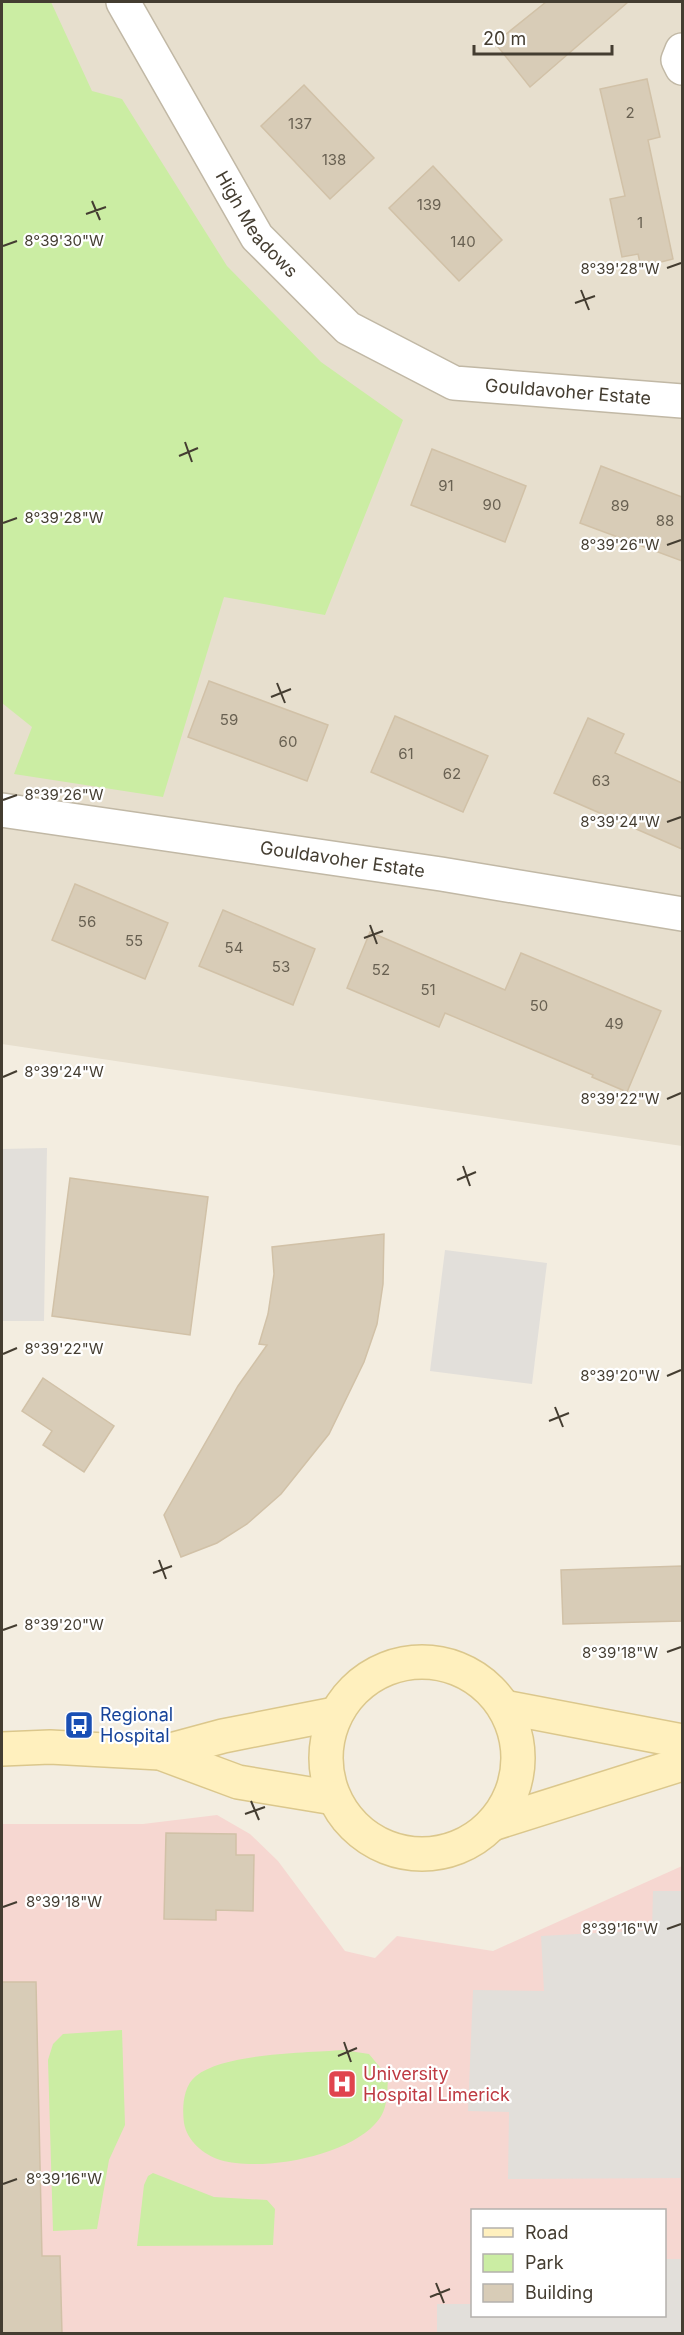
<svg xmlns="http://www.w3.org/2000/svg" width="684" height="2335" viewBox="0 0 684 2335" font-family="Inter,sans-serif">
<style>
.residential{fill:#e7dfce}
.medical{fill:#f6d7d1;fill-rule:evenodd}
.green{fill:#cbeda3}
.parking{fill:#e2dfda}
.building{fill:#d8ccb7;stroke:#d1c1a7;stroke-width:1.5}
.lines{fill:none;stroke-linecap:round;stroke-linejoin:round}
.minor-casing{stroke:#c1b8a5;stroke-width:36}
.secondary-casing{stroke:#dbc78c;stroke-width:36}
.minor{stroke:#fff;stroke-width:33}
.secondary{stroke:#fff0be;stroke-width:33}
.ticks{fill:none;stroke:#443d31;stroke-width:2}
.labels{text-anchor:middle;stroke-width:4.5;stroke-linejoin:round;paint-order:stroke}
.number-label{font-size:15px;fill:#696152}
.street-label{font-size:18px;fill:#443d31;stroke:#fff}
.transit-label{font-size:18px;fill:#164399;stroke:#fff;text-anchor:start}
.health-label{font-size:18px;fill:#be3a42;stroke:#fff;text-anchor:start}
.ticks-label{font-size:15px;text-anchor:middle;fill:#443d31;stroke:#fff;stroke-width:4.5;stroke-linejoin:round;paint-order:stroke}
</style>
<rect width="100%" height="100%" fill="#f3ede0"/>
<!-- residential -->
<polygon class="residential" points="2,2 682,2 682,1146 2,1044"/>
<!-- medical -->
<path class="medical" d="M217,1815L250,1834L278,1861L345,1951L375,1958L397,1936L493,1951L682,1866V2333L2,2334V1824H143ZM472,2210H664V2316H472Z"/>
<!-- green -->
<g class="green">
<polygon points="2,2 51,2 92,91 122,99 227,266 321,362 403,420 325,615 224,597 163,797 14,774 32,727 2,703"/>
<polygon points="122,2030 125,2125 109,2160 97,2229 53,2231 48,2060 53,2044 63,2034"/>
<path d="M343,2050L369,2054L388,2077C387,2095 388,2111 375,2124C345,2157 261,2172 220,2160C203,2154 187,2141 184,2123C182,2108 183,2086 196,2076C225,2053 306,2053 343,2050Z"/>
<polygon points="153,2173 214,2197 267,2200 275,2209 273,2245 137,2246 144,2185 148,2176"/>
</g>
<!-- parking -->
<g class="parking">
<polygon points="47,1148 44,1321 2,1321 2,1149"/>
<polygon points="445,1250 547,1263 532,1384 430,1371"/>
<polygon points="653,1891 682,1891 682,2178 508,2179 509,2112 468,2111 473,1990 544,1991 541,1936 652,1930"/>
<polygon points="665,2259 682,2259 682,2333 437,2333 437,2304 472,2304 472,2316 664,2316"/>
</g>
<!-- building -->
<g class="building">
<polygon points="546,2 628,2 530,87 495,43"/>
<polygon points="647,79 660,137 648,140 673,259 641,267 638,254 622,257 610,199 625,196 600,89"/>
<polygon points="304,85 374,158 330,199 261,126"/>
<polygon points="433,166 502,240 459,281 389,208"/>
<polygon points="432,449 526,486 505,542 411,505"/>
<polygon points="601,466 682,497 682,561 580,523"/>
<polygon points="209,681 328,725 307,781 188,737"/>
<polygon points="395,716 488,756 463,812 371,772"/>
<polygon points="588,718 624,734 615,753 682,783 682,849 554,793"/>
<polygon points="75,884 168,923 145,979 52,940"/>
<polygon points="223,910 315,949 293,1005 199,966"/>
<polygon points="370,932 505,990 521,953 661,1011 627,1092 592,1077 593,1075 445,1013 439,1027 347,988"/>
<polygon points="70,1178 208,1197 190,1335 52,1316"/>
<polygon points="384,1234 383,1284 377,1324 364,1362 329,1434 281,1494 247,1524 217,1543 181,1557 164,1515 238,1386 267,1345 259,1344 268,1314 274,1274 272,1247"/>
<polygon points="43,1378 114,1426 84,1472 43,1445 52,1431 22,1411"/>
<polygon points="682,1566 682,1621 563,1624 561,1570"/>
<polygon points="166,1833 236,1834 236,1855 254,1855 253,1911 216,1910 216,1920 164,1919"/>
<polygon points="2,1982 36,1982 42,2256 60,2256 62,2334 2,2334"/>
</g>
<g class="lines">
<!-- minor casing -->
<g class="minor-casing">
<g id="minor">
<path id="s1" d="M123,2L257,237L348,328L454,383L682,401"/>
<polyline points="682,50 678,60 682,68"/>
<path id="s2" d="M2,810L441,874L682,914"/>
</g>
</g>
<!-- secondary casing -->
<g class="secondary-casing">
<g id="secondary">
<circle cx="422" cy="1758" r="96"/>
<polyline points="504,1707 682,1741"/>
<polyline points="2,1749 50,1747 160,1753 238,1782 334,1798"/>
<polyline points="160,1753 223,1736 335,1714"/>
<polyline points="492,1824 682,1764"/>
</g>
</g>
<!-- minor -->
<use href="#minor" class="minor"/>
<!-- secondary -->
<use href="#secondary" class="secondary"/>
</g>
<!-- ticks -->
<path class="ticks" d="M92,201L100,220M86,214L106,207M3,246L17,241M667,268L681,263M581,290L589,310M575,303L595,296M185,442L192,462M179,456L198,448M3,523L17,518M667,545L681,540M277,683L285,703M271,697L291,689M3,800L17,795M667,822L681,817M370,925L377,944M364,938L383,931M3,1077L17,1071M667,1099L681,1093M463,1166L470,1186M457,1180L476,1172M3,1354L17,1348M667,1376L681,1370M555,1407L563,1427M549,1421L569,1413M159,1560L166,1579M153,1573L172,1566M3,1630L17,1625M667,1652L681,1647M251,1801L259,1820M245,1814L265,1807M3,1907L17,1902M667,1929L681,1924M344,2042L351,2062M338,2056L357,2048M3,2184L17,2179M436,2283L444,2303M430,2297L450,2289"/>
<!-- icons -->
<defs>
<g id="bus-square" transform="scale(1.5)"><rect x="-9" y="-9" width="18" height="18" rx="4" fill="#1a4fb4" stroke="#fff"/><path d="M-5-6H5V4H4V6H2V4H-2V6H-4V4H-5ZM-3.5-4V0h7V-4ZM-3.5 1.2v1.5H-2V1.2ZM2 1.2v1.5H3.5V1.2Z" fill="#fff"/></g>
<g id="hospital-square" transform="scale(1.5)"><rect x="-9" y="-9" width="18" height="18" rx="4" fill="#e0444e" stroke="#fff"/><path d="M-5-5h3v3.5h4V-5h3V5h-3V1.5h-4V5h-3Z" fill="#fff"/></g>
</defs>
<g fill-rule="evenodd">
<use href="#bus-square" x="79" y="1725"/>
<use href="#hospital-square" x="342" y="2084"/>
</g>
<g class="labels">
<!-- number labels -->
<g class="number-label">
<text x="630" y="118">2</text>
<text x="300" y="129">137</text>
<text x="334" y="165">138</text>
<text x="429" y="210">139</text>
<text x="640" y="228">1</text>
<text x="463" y="247">140</text>
<text x="446" y="491">91</text>
<text x="492" y="510">90</text>
<text x="620" y="511">89</text>
<text x="665" y="526">88</text>
<text x="229" y="725">59</text>
<text x="288" y="747">60</text>
<text x="406" y="759">61</text>
<text x="452" y="779">62</text>
<text x="601" y="786">63</text>
<text x="87" y="927">56</text>
<text x="134" y="946">55</text>
<text x="234" y="953">54</text>
<text x="281" y="972">53</text>
<text x="381" y="975">52</text>
<text x="428" y="995">51</text>
<text x="539" y="1011">50</text>
<text x="614" y="1029">49</text>
</g>
<!-- street labels -->
<g class="street-label">
<text dy="6" stroke="none"><textPath href="#s1" startOffset="260">High Meadows</textPath></text>
<text dy="6" stroke="none"><textPath href="#s1" startOffset="633">Gouldavoher Estate</textPath></text>
<text dy="6" stroke="none"><textPath href="#s2" startOffset="344">Gouldavoher Estate</textPath></text>
</g>
<!-- transit labels -->
<g class="transit-label">
<text x="100" y="1721">Regional<tspan x="100" dy="21">Hospital</tspan></text>
</g>
<!-- health labels -->
<g class="health-label">
<text x="363" y="2080">University<tspan x="363" dy="21">Hospital Limerick</tspan></text>
</g>
</g>
<g class="ticks-label">
<text x="64" y="246">8°39'30"W</text>
<text x="620" y="274">8°39'28"W</text>
<text x="64" y="523">8°39'28"W</text>
<text x="620" y="550">8°39'26"W</text>
<text x="64" y="800">8°39'26"W</text>
<text x="620" y="827">8°39'24"W</text>
<text x="64" y="1077">8°39'24"W</text>
<text x="620" y="1104">8°39'22"W</text>
<text x="64" y="1354">8°39'22"W</text>
<text x="620" y="1381">8°39'20"W</text>
<text x="64" y="1630">8°39'20"W</text>
<text x="620" y="1658">8°39'18"W</text>
<text x="64" y="1907">8°39'18"W</text>
<text x="620" y="1934">8°39'16"W</text>
<text x="64" y="2184">8°39'16"W</text>
</g>
<!-- border -->
<rect width="684" height="2335" fill="none" stroke="#443d31" stroke-width="6"/>
<!-- legend -->
<rect x="471" y="2209" width="195" height="108" fill="#ffffff" stroke="#b4b1ad" stroke-width="1.5"/>
<rect x="483" y="2228" width="30" height="9" fill="#fff0be" stroke="#b4b1ad" stroke-width="1.5"/>
<text x="525" y="2239" font-size="18" fill="#443d31">Road</text>
<rect x="483" y="2254" width="30" height="18" fill="#cbeda3" stroke="#b4b1ad" stroke-width="1.5"/>
<text x="525" y="2269" font-size="18" fill="#443d31">Park</text>
<rect x="483" y="2284" width="30" height="18" fill="#d8ccb7" stroke="#b4b1ad" stroke-width="1.5"/>
<text x="525" y="2299" font-size="18" fill="#443d31">Building</text>
<!-- scale -->
<path d="M474 45v9h138v-9" fill="none" stroke="#443d31" stroke-width="3"/>
<text x="483" y="45" font-size="18" fill="#443d31" stroke="#ffffff" stroke-width="4.5" paint-order="stroke">20 m</text>
</svg>
